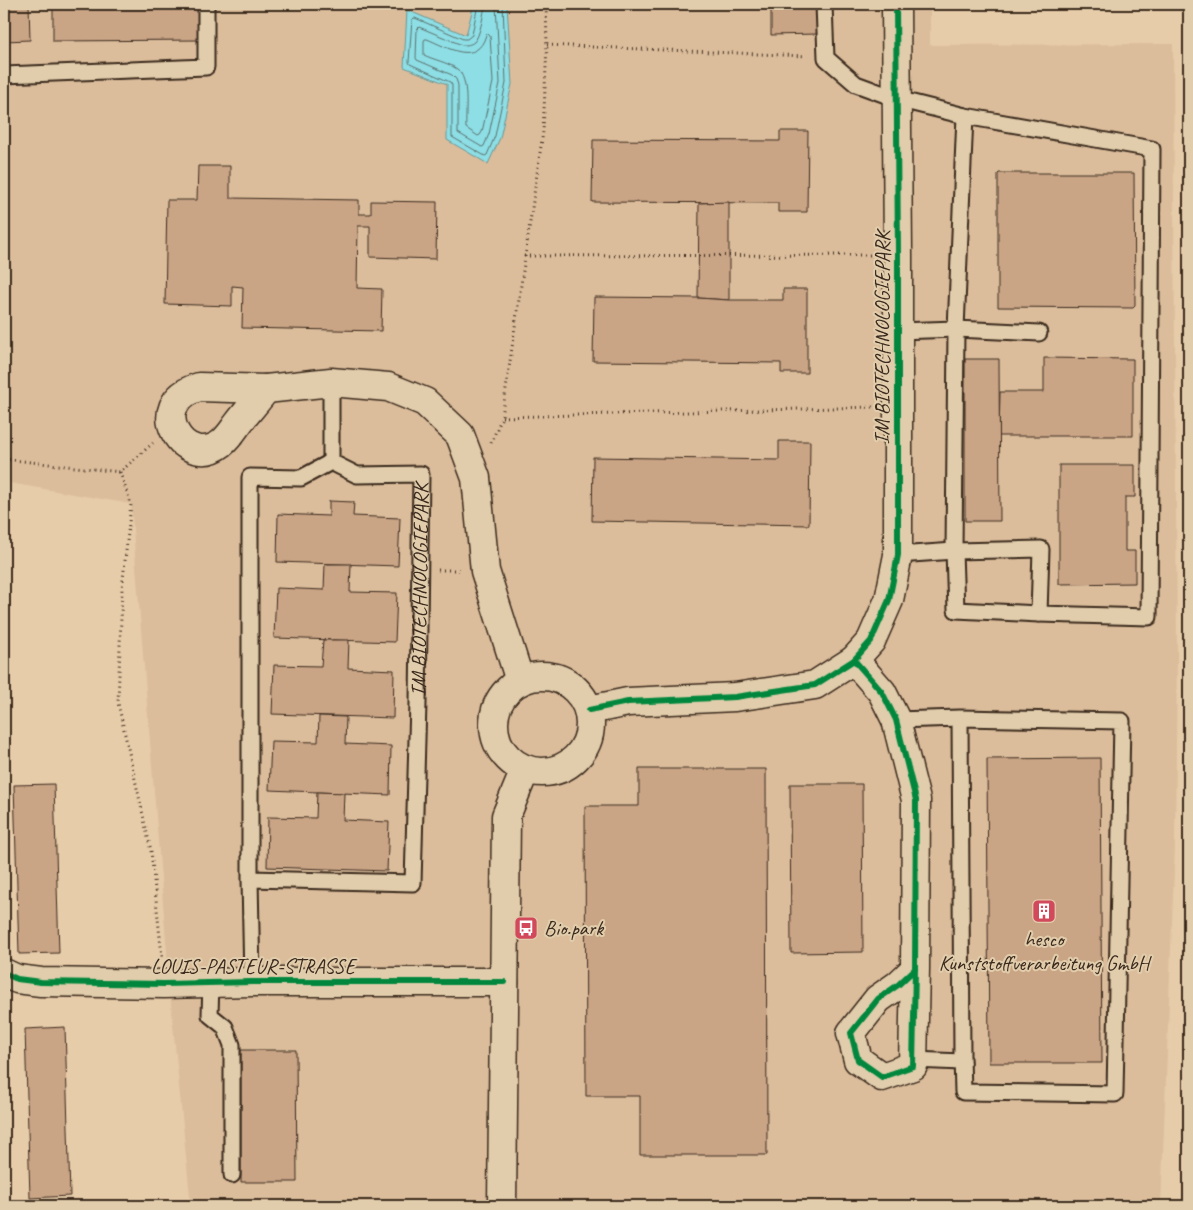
<svg xmlns="http://www.w3.org/2000/svg" width="1193" height="1210" viewBox="0 0 1193 1210" font-family="Caveat,sans-serif">
<style>
.built{fill:#dbbd9b}
.water{fill:#8ddee5;stroke:#6c9695}
.lines{fill:none;stroke-linecap:round;stroke-linejoin:round}
.shore{stroke:#5c726e;stroke-width:1}
.building{fill:#c9a485;stroke:#3b2a1e}
.service-casing{stroke:#3b2a1e;stroke-width:19}
.minor-casing{stroke:#3b2a1e;stroke-width:31}
.path{stroke:#3b2a1e;stroke-width:3;stroke-dasharray:1 4;stroke-linecap:butt}
.service{stroke:#e1cdab;stroke-width:15}
.minor{stroke:#e1cdab;stroke-width:28}
.cycleway-casing{stroke:#e1cdab;stroke-width:9}
.cycleway{stroke:#00873e;stroke-width:6}
.labels{text-anchor:middle;stroke-width:4;stroke-linejoin:round;paint-order:stroke}
.street-label{font-size:21px;fill:#3b2a1e;stroke:#e1cdab}
.poi-label{font-size:21px;fill:#3b2a1e;stroke:#e1cdab;text-anchor:start}
</style>
<rect width="100%" height="100%" fill="#e7cca9"/>
<filter id="ink" filterUnits="userSpaceOnUse"><feTurbulence type="fractalNoise" baseFrequency=".02" numOctaves="2"/><feDisplacementMap in="SourceGraphic" scale="10" xChannelSelector="R" yChannelSelector="G"/><feConvolveMatrix kernelMatrix="1 2 1 2 8 2 1 2 1" color-interpolation-filters="sRGB"/></filter>
<g filter="url(#ink)">
<!-- built -->
<polygon class="built" points="4,4 930,4 930,45 1173,44 1177,655 1175,846 1161,1206 191,1206 172,1015 131,504 4,482"/>
<!-- water -->
<polygon class="water" points="474,4 507,4 512,84 500,138 488,164 447,140 447,84 404,67 407,10 466,35"/>
<g class="lines">
<!-- shore -->
<g class="shore">
<polyline points="478,4 472,35 467,39 463,39 415,18 412,19 409,62 410,64 450,82 452,85 452,137 485,156 487,155 495,136 506,83 503,4"/>
<path d="M485,4C484,12 480,37 474,42C470,45 467,45 462,45L419,27L417,29L416,58L417,60L452,75L456,79L458,85V133L482,147L484,146L489,134L500,83L496,4"/>
<path d="M488,34L490,36L493,82L482,132L480,135L478,136L466,128C465,113 470,78 457,69C447,62 434,60 424,55V41L425,39H427C447,47 477,67 486,35Z"/>
</g>
</g>
<!-- building -->
<g class="building">
<polygon points="4,4 29,4 30,40 4,41"/>
<polygon points="53,4 198,4 199,40 53,41"/>
<polygon points="592,4 817,4 817,34 771,35 771,7 592,8"/>
<polygon points="780,131 808,131 807,212 778,212 778,203 592,202 593,140 780,141"/>
<polygon points="198,166 230,166 230,198 359,200 359,214 371,214 371,201 437,202 436,259 370,257 370,226 358,226 357,288 382,289 381,331 242,328 243,287 232,286 232,306 165,304 167,200 197,200"/>
<polygon points="999,173 1134,173 1135,306 1133,308 998,307 998,174"/>
<polygon points="729,202 729,300 698,298 699,203"/>
<polygon points="783,289 807,289 807,373 781,373 781,363 593,361 594,297 698,298 729,300 783,300"/>
<polygon points="1044,358 1133,359 1133,436 999,436 1000,392 1044,392"/>
<polygon points="965,359 999,359 1000,521 965,521"/>
<polygon points="779,441 810,441 809,525 592,521 593,457 779,460"/>
<polygon points="1059,465 1135,465 1135,497 1125,497 1125,551 1135,551 1135,583 1059,584"/>
<polygon points="329,501 354,502 353,516 400,518 398,566 277,562 278,514 329,516"/>
<polygon points="325,564 351,564 350,592 397,593 395,642 274,638 276,588 324,590"/>
<polygon points="323,640 349,640 348,668 394,670 393,718 272,714 274,665 321,666"/>
<polygon points="319,716 346,717 345,744 391,746 390,795 269,790 271,741 318,742"/>
<polygon points="1100,758 1102,1063 989,1063 987,759"/>
<polygon points="639,769 766,769 767,1155 640,1155 640,1096 586,1096 585,806 639,806"/>
<polygon points="54,784 59,953 19,954 14,785"/>
<polygon points="790,784 862,784 863,952 791,953"/>
<polygon points="317,792 344,793 343,820 389,822 387,871 267,867 268,817 316,818"/>
<polygon points="65,1027 70,1196 30,1198 25,1029"/>
<polygon points="241,1050 296,1050 297,1182 241,1182"/>
</g>
<g class="lines">
<!-- service casing -->
<g class="service-casing">
<g id="service">
<polyline points="824,4 826,58 856,84 897,99 965,116 1152,149 1149,617 1039,614 1041,549 954,551 898,555"/>
<polyline points="4,75 206,67 206,4"/>
<polyline points="965,116 956,329 954,551 956,610 1039,614"/>
<polyline points="898,331 956,329 1039,333"/>
<polyline points="331,462 331,382"/>
<polyline points="896,720 960,718 1122,721 1115,1094 963,1092 962,1057 960,718"/>
<path id="s1" d="M250,879L413,883L418,703L421,474L357,475L331,462L301,478L250,477V879L252,982"/>
<polyline points="211,982 210,1015 225,1027 232,1045 232,1175"/>
<polyline points="913,1060 962,1062"/>
</g>
</g>
<!-- minor casing -->
<g class="minor-casing">
<g id="minor">
<path d="M199,387L266,389C257,401 246,413 237,425C232,432 228,438 222,443C185,472 142,404 199,387Z"/>
<polyline points="266,389 331,382 388,387 425,402 460,435 476,478 485,571 520,681"/>
<polyline points="854,660 882,692 896,720 916,800 915,969 913,1066 882,1077 858,1060 851,1033 878,999 898,985 915,969"/>
<circle cx="542" cy="724" r="48"/>
<polyline points="589,710 628,702 735,697 815,685 854,660 871,641 889,600 898,555 898,255 896,4"/>
<polyline points="4,973 17,979 41,982 164,984 252,982 504,982"/>
<polyline points="502,1206 506,816 525,770"/>
</g>
</g>
<!-- path -->
<g class="path">
<polyline points="547,45 806,56"/>
<polyline points="524,256 874,255"/>
<polyline points="502,417 873,407"/>
<polyline points="491,443 502,417 543,132 547,45 546,4"/>
<polyline points="4,459 120,472 153,443"/>
<polyline points="120,472 131,504 122,589 118,703 151,851 162,957"/>
<polyline points="438,570 459,570"/>
</g>
<!-- service -->
<use href="#service" class="service"/>
<!-- minor -->
<use href="#minor" class="minor"/>
<!-- cycleway casing -->
<g class="cycleway-casing">
<g id="cycleway">
<polyline points="854,660 882,692 896,720 916,800 915,969 913,1066 882,1077 858,1060 851,1033 878,999 898,985 915,969"/>
<polyline points="589,710 628,702 735,697 815,685 854,660 871,641 889,600 898,555 898,255 896,4"/>
<polyline points="4,973 17,979 41,982 164,984 252,982 504,982"/>
</g>
</g>
<!-- cycleway -->
<use href="#cycleway" class="cycleway"/>
</g>
</g>
<!-- icons -->
<defs>
<g id="building-square" transform="scale(1.25)"><rect x="-9" y="-9" width="18" height="18" rx="4" fill="#d1495b" stroke="#e1cdab"/><path d="M-4-6H4V6H1V3H-1V6H-4ZM-2.5-4.3h1.7v1.8h-1.7ZM.8-4.3h1.7v1.8H.8ZM-2.5-1h1.7V.8h-1.7ZM.8-1h1.7V.8H.8Z" fill="#fff"/></g>
<g id="bus-square" transform="scale(1.25)"><rect x="-9" y="-9" width="18" height="18" rx="4" fill="#d1495b" stroke="#e1cdab"/><path d="M-5-6H5V4H4V6H2V4H-2V6H-4V4H-5ZM-3.5-4V0h7V-4ZM-3.5 1.2v1.5H-2V1.2ZM2 1.2v1.5H3.5V1.2Z" fill="#fff"/></g>
</defs>
<g fill-rule="evenodd">
<use href="#building-square" x="1044" y="911"/>
<use href="#bus-square" x="526" y="928"/>
</g>
<g class="labels">
<!-- street labels -->
<g class="street-label">
<text transform="translate(882 338) rotate(-90)" y="7">IM BIOTECHNOLOGIEPARK</text>
<text dy="7" stroke="none"><textPath href="#s1" startOffset="456">IM BIOTECHNOLOGIEPARK</textPath></text>
<text x="253" y="973">LOUIS-PASTEUR-STRASSE</text>
</g>
<!-- poi labels -->
<g class="poi-label">
<text x="544" y="935">Bio.park</text>
<text x="1044" y="946" text-anchor="middle">hesco<tspan x="1044" dy="24">Kunststoffverarbeitung GmbH</tspan></text>
</g>
</g>
<!-- margin -->
<rect width="1193" height="1210" fill="none" stroke="#e1cdab" stroke-width="20"/>
<rect x="10" y="10" width="1173" height="1190" fill="none" stroke="#3b2a1e" stroke-width="2" filter="url(#ink)"/>
</svg>
